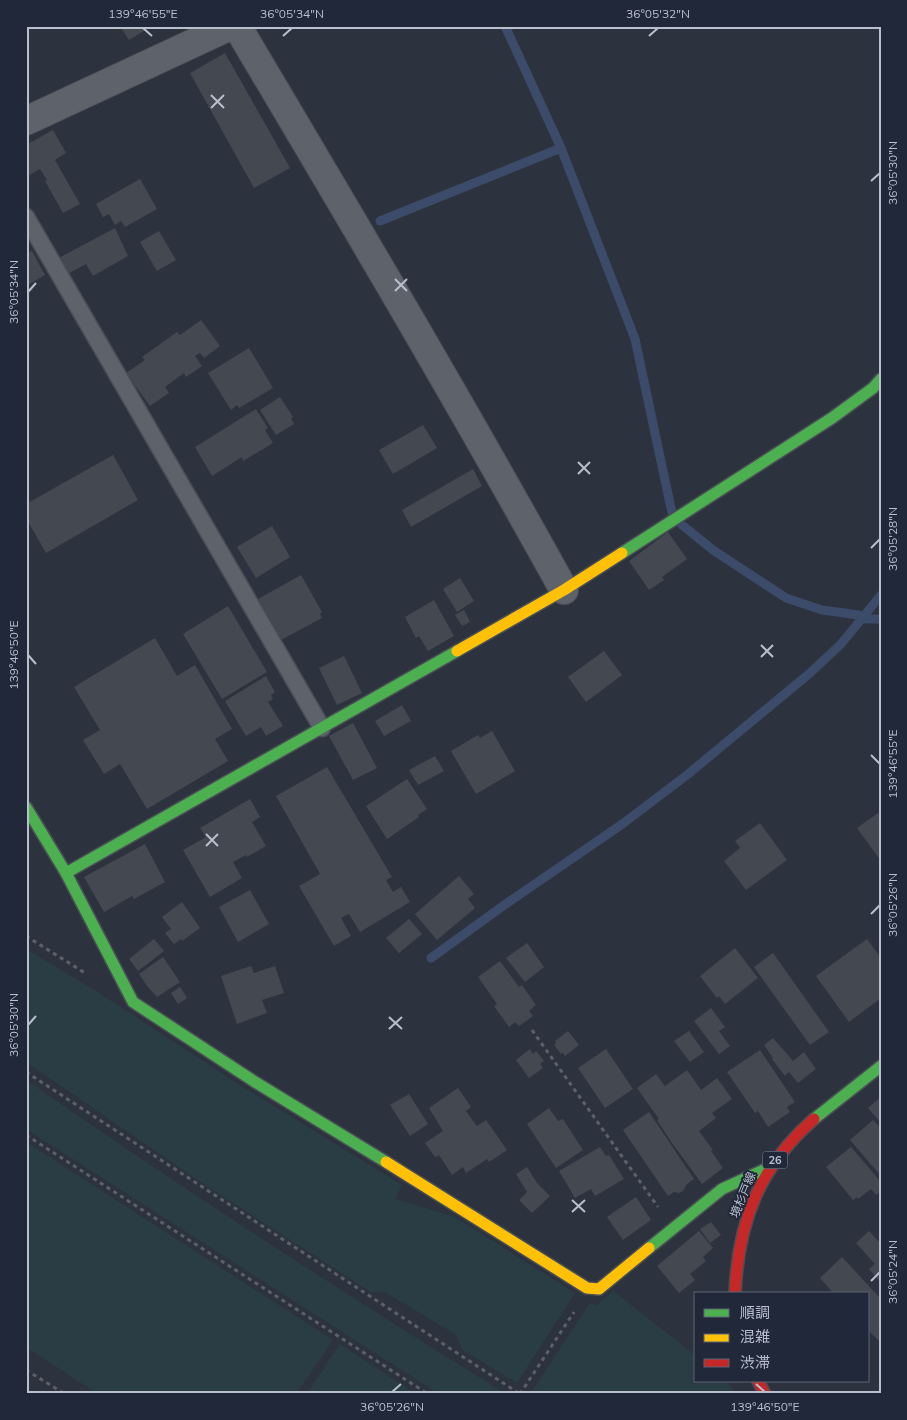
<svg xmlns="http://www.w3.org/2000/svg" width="907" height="1420" viewBox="0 0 907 1420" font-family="Mulish,'Noto Sans JP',sans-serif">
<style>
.green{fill:#2a3d44}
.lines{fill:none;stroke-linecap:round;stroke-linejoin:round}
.stream{stroke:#3c4b69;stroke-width:9}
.building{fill:#434851}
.lane-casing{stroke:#4a4e56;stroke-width:19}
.street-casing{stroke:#4a4e56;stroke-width:30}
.fast-casing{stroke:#4a4e56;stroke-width:14}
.slow-casing{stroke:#4a4e56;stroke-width:14}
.jam-casing{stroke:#4a4e56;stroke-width:14}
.path{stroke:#5c6167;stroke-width:3;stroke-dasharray:4 4;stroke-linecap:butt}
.lane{stroke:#5e626b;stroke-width:16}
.street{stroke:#5e626b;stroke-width:28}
.fast{stroke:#4caf50;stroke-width:11}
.slow{stroke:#ffc107;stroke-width:11}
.jam{stroke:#c62828;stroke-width:11}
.ticks{fill:none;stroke:#b9bfcd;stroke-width:2}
.labels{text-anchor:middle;stroke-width:4;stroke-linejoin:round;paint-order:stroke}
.shield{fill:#202839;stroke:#8b92a1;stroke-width:1}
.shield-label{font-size:11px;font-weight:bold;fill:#b9bfcd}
.street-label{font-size:12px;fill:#b9bfcd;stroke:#202839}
.neatline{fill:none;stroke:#b9bfcd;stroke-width:2}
.ticks-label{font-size:12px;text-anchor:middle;fill:#b9bfcd}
</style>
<rect width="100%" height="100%" fill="#2d333e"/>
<!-- green -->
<g class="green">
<polygon points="26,949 96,991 235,1082 402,1185 395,1199 455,1217 575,1293 517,1383 463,1350 455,1334 385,1292 371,1292 205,1185 26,1062"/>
<path d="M26,1080C183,1189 343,1293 506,1394H439L26,1129Z"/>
<polygon points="26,1142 333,1340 296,1394 98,1394 26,1347"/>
<polygon points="613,1291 696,1356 696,1381 725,1381 738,1394 531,1393 590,1303 596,1306"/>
<polygon points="340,1344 416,1394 307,1394"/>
</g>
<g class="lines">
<!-- stream -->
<g class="stream">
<polyline points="505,26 561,148"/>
<polyline points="380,221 561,148 635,339 672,513"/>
<polyline points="682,525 713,550 786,598 822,610 859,615 865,619 881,619"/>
<polyline points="431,958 510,901 621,825 687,775 810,673 841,644 881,595"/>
</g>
</g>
<!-- building -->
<g class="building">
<polygon points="120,26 152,26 129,40"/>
<polygon points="225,53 290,168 254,188 190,73"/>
<polygon points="53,130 66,153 55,160 80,204 63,213 45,181 47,180 40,169 26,177 26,145"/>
<polygon points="140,179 157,209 125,227 121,221 115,225 109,214 103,217 96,204"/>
<polygon points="115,228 128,256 93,276 86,264 66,275 57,259"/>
<polygon points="159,231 176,260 157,271 140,242"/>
<polygon points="32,251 45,275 26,286 26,254"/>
<polygon points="201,320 220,346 204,358 200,353 195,356 202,366 186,377 184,373 165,387 169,393 150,406 126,373 145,360 142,357 177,332 180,335"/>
<polygon points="249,348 273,388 239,408 237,405 231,410 208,373"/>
<polygon points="280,397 293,417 291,418 294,424 276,435 260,410"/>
<polygon points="256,409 268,428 265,430 273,443 243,461 242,457 212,476 195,447"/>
<polygon points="423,425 437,448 393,474 379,450"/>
<polygon points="113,455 138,500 46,553 26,518 26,504"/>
<polygon points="473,469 482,486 411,527 402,510"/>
<polygon points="272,526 290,557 256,578 237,547"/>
<polygon points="668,532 687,559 662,577 664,580 649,590 629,561"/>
<polygon points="301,575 322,612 320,614 322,618 281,640 258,599"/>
<polygon points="460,578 474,601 457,612 443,589"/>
<polygon points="434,600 454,636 428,651 419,636 416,638 405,617"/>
<polygon points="228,606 267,672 222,699 183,634"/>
<polygon points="464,610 470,622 462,626 455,615"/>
<polygon points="155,638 177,676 195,665 232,729 215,739 228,761 147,809 120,764 104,774 83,740 100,730 74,687"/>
<polygon points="604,651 622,675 586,702 568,677"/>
<polygon points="344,656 362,693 337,705 319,668"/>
<polygon points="266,676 275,692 271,695 273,699 268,702 283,726 266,736 261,727 246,736 225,701"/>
<polygon points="402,705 411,721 384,736 375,721"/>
<polygon points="353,723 377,768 353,780 329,736"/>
<polygon points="492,731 515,771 476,794 451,751 478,735 480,738"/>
<polygon points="435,756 444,771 418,785 409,770"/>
<polygon points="327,767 392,877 386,880 393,892 401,887 410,902 360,932 349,914 341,918 351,936 334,946 299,886 320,874 276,796"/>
<polygon points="407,779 427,809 418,815 419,817 387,839 366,806"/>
<polygon points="250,799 260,817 252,822 266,846 247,857 246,855 233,862 242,878 210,897 183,850 206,837 200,828"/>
<polygon points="878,813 881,817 881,861 857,828"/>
<polygon points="760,823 787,860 746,890 724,861 740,848 735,841"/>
<polygon points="145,844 165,882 134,899 132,896 104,912 84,877"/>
<polygon points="459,876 474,894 468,899 475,908 437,940 415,914"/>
<polygon points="250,890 269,924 238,942 219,907"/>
<polygon points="182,902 200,928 182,941 181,939 174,944 165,933 171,929 162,917"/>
<polygon points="409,919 422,934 399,953 386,938"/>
<polygon points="154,939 164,951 138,971 129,959"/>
<polygon points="867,939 881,958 881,998 849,1022 816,976"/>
<polygon points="527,943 544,967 525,982 506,958"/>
<polygon points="735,948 758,978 725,1004 719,996 717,998 700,976"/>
<polygon points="773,953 829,1032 810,1045 754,967"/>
<polygon points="163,957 180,982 157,997 147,986 139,974"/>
<polygon points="500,961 519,987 522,985 536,1005 529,1011 533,1016 519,1026 515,1022 509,1027 494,1006 497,1004 478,977"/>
<polygon points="251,966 254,973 275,966 284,993 262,1000 267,1013 237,1024 221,976"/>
<polygon points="180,987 187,998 178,1004 171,993"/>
<polygon points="711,1008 725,1027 719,1031 730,1046 719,1054 694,1021"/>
<polygon points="568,1031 579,1045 565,1056 563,1053 561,1054 554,1045 556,1043 555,1041"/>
<polygon points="689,1031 704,1052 690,1062 674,1041"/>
<polygon points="773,1038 793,1061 804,1052 816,1069 798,1083 789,1072 785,1076 772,1059 773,1058 764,1045"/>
<polygon points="530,1049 533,1054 536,1051 544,1061 540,1064 543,1068 529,1078 516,1060"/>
<polygon points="606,1049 633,1089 605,1108 578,1068"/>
<polygon points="760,1050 795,1102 787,1107 790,1112 768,1127 758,1111 755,1113 727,1072"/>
<polygon points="687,1070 701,1090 717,1078 732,1099 712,1113 716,1118 699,1131 713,1150 711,1151 723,1168 702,1184 672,1143 657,1120 659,1119 637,1088 656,1074 665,1086"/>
<polygon points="458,1088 471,1107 466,1111 477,1126 486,1120 507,1150 489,1162 487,1159 466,1173 463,1167 452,1175 439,1155 435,1157 425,1143 443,1131 429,1108"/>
<polygon points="409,1094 428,1124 410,1136 390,1105"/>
<polygon points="881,1097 881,1123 868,1108"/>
<polygon points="549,1108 558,1121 563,1119 583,1150 556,1168 527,1124"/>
<polygon points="649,1112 694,1179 687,1184 683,1191 679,1193 674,1192 668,1196 623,1130"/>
<polygon points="873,1120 881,1128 881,1176 850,1140"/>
<polygon points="600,1147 606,1156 609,1155 624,1179 595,1196 591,1189 575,1198 559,1171"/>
<polygon points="851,1147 881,1182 881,1191 876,1195 871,1189 858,1199 857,1197 853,1200 826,1167"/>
<polygon points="527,1167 537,1183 550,1196 532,1213 519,1200 527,1192 516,1174"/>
<polygon points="636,1197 651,1220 623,1240 607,1217"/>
<polygon points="711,1222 721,1235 710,1243 700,1229"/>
<polygon points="699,1231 713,1248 703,1257 706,1261 690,1274 695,1280 679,1293 657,1266"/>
<polygon points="869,1231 881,1244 881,1283 869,1269 875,1264 856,1243"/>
<polygon points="842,1257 881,1299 881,1343 868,1330 868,1294 834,1294 820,1278"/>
</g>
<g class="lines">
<!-- lane casing -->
<g class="lane-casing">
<polyline id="lane" points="26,217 322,728"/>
</g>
<!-- street casing -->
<g class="street-casing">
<g id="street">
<path d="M237,26C348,213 459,400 564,590"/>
<polyline points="26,121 230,26"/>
</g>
</g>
<!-- fast casing -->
<g class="fast-casing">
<g id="fast">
<polyline points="622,553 832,418 873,388 881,379"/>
<polyline points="26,807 66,873 133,1002 255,1082 386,1162"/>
<polyline points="66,873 457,651"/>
<polyline points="814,1119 881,1066"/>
<polyline points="649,1248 722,1189 770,1167"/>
</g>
</g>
<!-- slow casing -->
<g class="slow-casing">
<g id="slow">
<polyline points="457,651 564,590 622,553"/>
<polyline points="386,1162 587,1288 599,1289 649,1248"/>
</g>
</g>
<!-- jam casing -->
<g class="jam-casing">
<g id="jam">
<path d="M735,1294C738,1222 759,1167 814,1119"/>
<polyline points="758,1381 765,1394"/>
</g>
</g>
<!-- path -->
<g class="path">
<polyline points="26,936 85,973"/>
<polyline points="532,1030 658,1207"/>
<polyline points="26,1072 520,1394"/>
<polyline points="26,1135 428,1394"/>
<polyline points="26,1370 65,1394"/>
<polyline points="520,1394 574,1312"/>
</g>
<!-- lane -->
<use href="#lane" class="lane"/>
<!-- street -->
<use href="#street" class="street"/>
<!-- fast -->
<use href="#fast" class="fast"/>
<!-- slow -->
<use href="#slow" class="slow"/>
<!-- jam -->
<use href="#jam" class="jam"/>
</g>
<!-- ticks -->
<path class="ticks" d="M143,28L152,36M283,36L292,28M649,36L658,28M211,95L224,108M211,108L224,95M871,181L880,173M395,279L407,291M395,291L407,279M28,292L36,283M578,462L590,474M578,474L590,462M871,548L880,539M761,645L773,657M28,655L36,664M761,657L773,645M871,755L880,764M206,834L218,846M206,846L218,834M871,914L880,905M389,1017L402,1029M28,1025L36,1016M389,1029L402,1017M572,1200L585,1212M572,1212L585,1200M871,1281L880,1272M756,1384L765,1392M392,1392L401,1384"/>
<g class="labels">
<!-- shield labels -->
<rect class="shield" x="762.5" y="1151.5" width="25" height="17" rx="4"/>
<g class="shield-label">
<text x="775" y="1164">26</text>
</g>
<!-- street labels -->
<g class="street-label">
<text transform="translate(743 1195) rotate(-68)" y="4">境杉戸線</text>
</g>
</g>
<!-- border -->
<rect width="907" height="1420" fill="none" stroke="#202839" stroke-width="55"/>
<!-- legend -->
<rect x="694" y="1292" width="175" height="90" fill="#202839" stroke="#5d6474"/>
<rect x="704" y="1309" width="25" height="8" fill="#4caf50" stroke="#5d6474"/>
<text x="740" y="1318" font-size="15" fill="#b9bfcd">順調</text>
<rect x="704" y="1334" width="25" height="8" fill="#ffc107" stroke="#5d6474"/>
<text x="740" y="1342" font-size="15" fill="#b9bfcd">混雑</text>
<rect x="704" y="1359" width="25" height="8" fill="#c62828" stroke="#5d6474"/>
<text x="740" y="1368" font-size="15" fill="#b9bfcd">渋滞</text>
<rect x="28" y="28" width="852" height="1364" class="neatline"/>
<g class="ticks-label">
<text x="143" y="18">139°46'55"E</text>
<text x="292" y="18">36°05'34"N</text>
<text x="658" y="18">36°05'32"N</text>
<text transform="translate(893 173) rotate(-90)" y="4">36°05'30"N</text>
<text transform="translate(14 292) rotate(-90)" y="4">36°05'34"N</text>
<text transform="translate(893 539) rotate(-90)" y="4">36°05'28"N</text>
<text transform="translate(14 655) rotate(-90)" y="4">139°46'50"E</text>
<text transform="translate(893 764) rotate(-90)" y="4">139°46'55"E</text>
<text transform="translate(893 905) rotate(-90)" y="4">36°05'26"N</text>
<text transform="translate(14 1025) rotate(-90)" y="4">36°05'30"N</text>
<text transform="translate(893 1272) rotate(-90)" y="4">36°05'24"N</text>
<text x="392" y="1411">36°05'26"N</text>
<text x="765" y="1411">139°46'50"E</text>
</g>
</svg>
